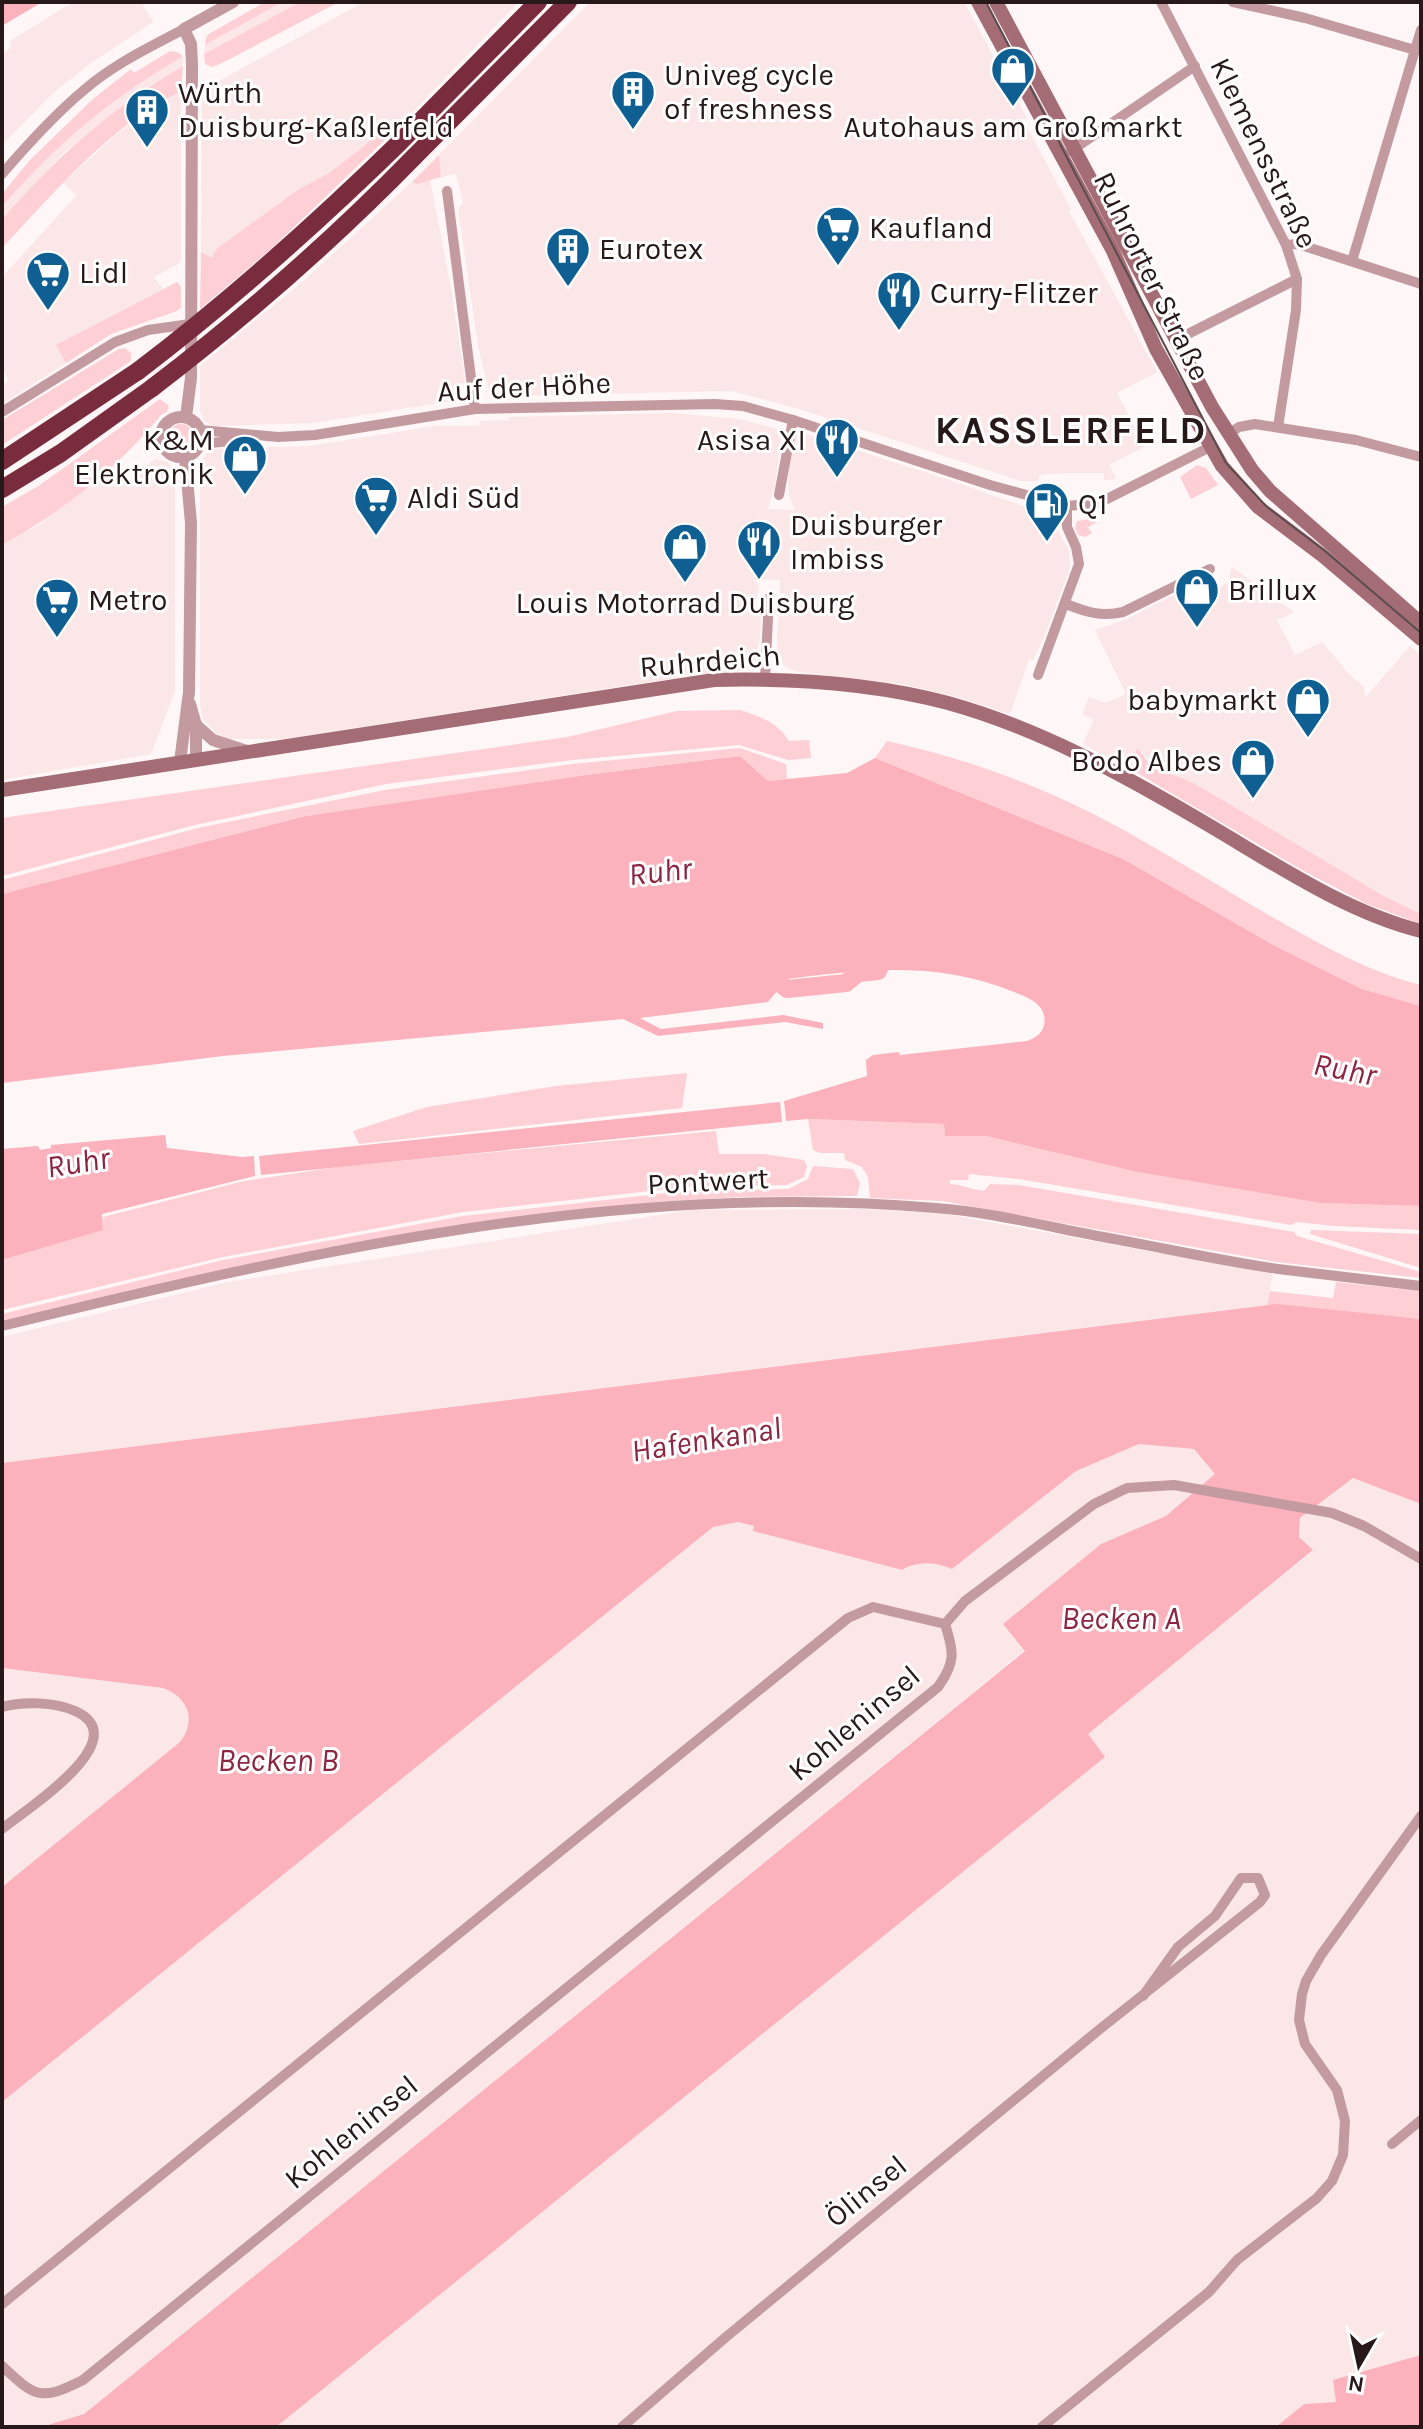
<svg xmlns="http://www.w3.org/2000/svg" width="1423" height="2429" viewBox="0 0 1423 2429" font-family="Karla,sans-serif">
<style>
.built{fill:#fbe6e8}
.green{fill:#fecfd5}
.water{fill:#fbb2bc}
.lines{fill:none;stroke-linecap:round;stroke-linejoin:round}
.river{stroke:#fbb2bc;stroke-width:18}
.minor{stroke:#c29a9f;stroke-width:10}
.tertiary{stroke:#c29a9f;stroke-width:12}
.secondary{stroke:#a46c74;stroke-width:14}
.motorway{stroke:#792c3d;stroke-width:18}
.tram{stroke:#5a4d4e;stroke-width:2}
.motorway-bridge{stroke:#792c3d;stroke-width:18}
.labels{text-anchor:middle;stroke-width:6;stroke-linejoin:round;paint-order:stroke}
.poi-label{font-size:30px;fill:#27181a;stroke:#fff;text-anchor:start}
.street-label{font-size:30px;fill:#27181a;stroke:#fff}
.water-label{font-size:32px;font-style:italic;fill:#8b2540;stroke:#fff}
.district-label{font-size:38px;font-weight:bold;letter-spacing:2px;fill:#27181a;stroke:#fff}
</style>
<rect width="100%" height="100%" fill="#fff6f7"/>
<!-- built -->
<g class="built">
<polygon points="73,2 141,2 153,22 91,63 53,93 2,145 2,55 12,46 10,41"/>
<polygon points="282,2 300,2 204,54 205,45"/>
<polygon points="364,2 519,2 391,134 384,128 363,147 329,173 299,189 216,249 212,258 201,252 202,90"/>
<polygon points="590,2 964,2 1027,118 1023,120 1071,209 1069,211 1157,372 1117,393 1145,446 1109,465 1116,479 1104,480 1104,473 1066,473 1039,475 1039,481 1021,481 796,408 732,391 490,396 478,345 458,209 463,203 456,174 441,177 439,155"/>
<polygon points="183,56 183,66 139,92 63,153 2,220 2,207 56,147 96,113 134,85"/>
<polygon points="181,92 181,260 178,264 154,277 163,289 57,345 66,363 2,404 2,385 9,381 2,367 2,277 77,195 63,183 118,133 154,107"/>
<polygon points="430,180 452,293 465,381 451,401 314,423 214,426 204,421 200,410 200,366 301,283 412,182 417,184"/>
<polygon points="671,413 740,419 782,430 775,485 768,509 795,510 789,495 788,479 790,454 795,434 807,434 955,482 1050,516 1069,551 1070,568 1044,637 1033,660 1029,659 1010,714 960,698 902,684 798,672 786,667 780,660 777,646 778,620 785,606 785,593 780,593 780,580 756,579 755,582 759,584 756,606 761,618 760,635 756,660 751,668 741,671 694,675 285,739 228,739 217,734 203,719 200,705 200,463 210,449 309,446 435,426 479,426 480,421 509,420 509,417"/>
<polygon points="155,459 168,462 175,474 175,691 151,754 2,780 2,545 40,524 116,464 130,479"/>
<polygon points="1232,567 1294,612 1277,620 1295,655 1322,642 1349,674 1364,687 1365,698 1410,646 1421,655 1421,914 1382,895 1194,783 1158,769 1150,764 1150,760 1137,749 1132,770 1083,744 1094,719 1082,714 1089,697 1106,703 1126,694 1095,630 1127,619 1193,585 1199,583 1212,588 1221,587 1228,582"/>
<polygon points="864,1209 940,1213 1273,1274 1267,1305 2,1463 2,1337 228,1282 692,1210"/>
<polygon points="1139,1444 1194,1449 1216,1475 1167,1516 1101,1544 1004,1624 1025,1650 84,2414 41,2427 2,2427 2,2102 713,1527 738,1522 755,1526 754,1531 901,1570 912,1563 947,1566 952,1569 1076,1471"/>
<polygon points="1353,1478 1421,1504 1421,2355 1334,2380 1336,2402 1304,2404 1276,2427 276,2427 1104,1757 1088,1734 1313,1551 1299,1537 1300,1518"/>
<polygon points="2,1668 163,1688 179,1695 185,1703 190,1724 181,1742 2,1887"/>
</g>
<!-- green -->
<g class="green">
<polygon points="265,2 282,2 205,45 207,35"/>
<polygon points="300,2 339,2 222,63 212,67 205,64 204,54"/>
<path d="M170,51L177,52L183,56C109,100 58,142 2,207V194L30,160L93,99L131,69L134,73Z"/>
<path d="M183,66L181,92C113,122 53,194 2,248V220C55,158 112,107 183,66Z"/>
<polygon points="384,128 391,134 271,249 200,309 201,252 212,258 216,249 299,189 329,173 363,147"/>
<polygon points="439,155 441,177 417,184 412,182"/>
<polygon points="177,282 181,287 181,307 177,311 111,334 66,363 56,345"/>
<polygon points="125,348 131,353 131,361 2,445 2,420 119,349"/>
<path d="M160,399L169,406L167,412L161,415C118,468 62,512 2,545V507L40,485Z"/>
<circle cx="181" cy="437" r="13"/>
<polygon points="1197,465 1206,468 1218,485 1191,499 1180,477"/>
<polygon points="1095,518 1097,522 1088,527 1092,533 1085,537 1078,535 1075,528 1077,521"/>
<path d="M740,710C761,717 777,722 789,741L809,740L811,758L788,760L739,745L572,760L386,784L195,825L2,876V818L567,737L677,711Z"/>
<path d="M887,741C974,760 1058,792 1136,837C1196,871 1254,908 1315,941C1349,959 1383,976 1421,985V1006L1362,989L1275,946L1123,859L875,758Z"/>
<polygon points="740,748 786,764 787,779 768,781 740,756 586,775 306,816 2,894 2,880 198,828 385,790 572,764"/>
<polygon points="1137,748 1150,764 1158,769 1194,783 1382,895 1421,914 1421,924 1367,904 1302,870 1132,770"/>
<polygon points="687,1073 682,1108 359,1144 353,1131 427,1107 556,1086"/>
<path d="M808,1119L944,1124L945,1136H986L1137,1172L1320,1203L1421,1206V1230L1334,1226L1298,1222L1291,1225L1019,1179L969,1174L968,1180H950V1184C963,1185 971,1189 984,1191L990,1184L1018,1185L1294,1232L1297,1236L1421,1272V1278L1276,1262L942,1201L870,1198L868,1177L862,1167L845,1160L844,1153H820L813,1150Z"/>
<polygon points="716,1131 719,1154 764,1154 804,1160 807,1166 804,1177 787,1185 685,1187 463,1212 223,1257 2,1310 2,1260 102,1230 103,1217 244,1181 338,1167"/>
<polygon points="813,1166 853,1169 860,1183 857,1196 739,1197 654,1202 450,1226 223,1270 2,1322 2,1314 223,1260 463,1216 685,1191 788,1189 808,1179"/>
<polygon points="1311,1230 1421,1234 1421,1268 1310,1234"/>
<polygon points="1336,1282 1421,1291 1421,1319 1267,1305 1270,1291 1333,1298"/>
</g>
<!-- water -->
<g class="water">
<polygon points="2,2 42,2 2,26"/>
<path d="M740,756L768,781L847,773L875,758L1123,859L1275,946L1362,989L1421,1006V1206L1320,1203L1137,1172L986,1136H945L944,1124L808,1119L786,1121L784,1101L867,1076L866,1060L873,1055L899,1052L900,1055L1027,1041C1035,1038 1042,1034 1044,1025C1048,1005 1029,998 1014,992C937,961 868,969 787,979L768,1002L640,1018L661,1029L783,1015L823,1023V1029L785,1022L658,1036L623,1019L223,1056L2,1083V894L306,816L586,775Z"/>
<polygon points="780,1102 782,1122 261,1175 259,1156"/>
<polygon points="165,1135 167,1148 242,1157 254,1156 255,1176 102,1214 103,1230 2,1260 2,1149 38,1146 40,1150 51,1148 51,1145"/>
<path d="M1277,1304L1421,1319V1504L1353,1478L1300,1518L1299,1537L1313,1550L1088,1734L1105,1757L276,2427H41L84,2414L1025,1651L1003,1624L1101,1544L1166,1516L1215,1474L1194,1449L1139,1444L1076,1471L952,1569C937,1562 915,1561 902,1570L753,1531L754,1526L738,1522L713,1527L2,2102V1887L180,1742C197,1720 188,1697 163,1688L2,1668V1463Z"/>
<polygon points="1421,2355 1421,2427 1276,2427 1304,2404 1336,2402 1333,2380"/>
</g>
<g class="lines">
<!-- river -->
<polyline class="river" points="782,985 787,989 846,983 858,973 878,971 879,969"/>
<!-- minor -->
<g class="minor">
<polyline points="1161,2 1286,245 1297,279 1296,310 1278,427"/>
<polyline points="1233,2 1305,18 1415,50"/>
<polyline points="1071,151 1195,66"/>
<path d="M2,174C27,145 54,115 84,90C114,64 150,47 184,29"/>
<polyline points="447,191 475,409"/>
<polyline points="1286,245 1298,244 1421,284"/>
<polyline points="1352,261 1421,30"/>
<polyline points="1176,340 1297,279"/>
<polyline points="2,412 115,342 148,330 190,324"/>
<polyline points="200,430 278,437 315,435 475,409 715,404 743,406 793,420 990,485 1067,506 1099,503 1210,447"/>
<polyline points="1228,434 1239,427 1255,424 1356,440 1421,457"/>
<polyline points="200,444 241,440"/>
<polyline points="779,495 793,420"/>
<path d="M1066,604C1086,612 1101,617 1123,612L1210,569"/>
<polyline points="1038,675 1079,564 1076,547 1067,527 1067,506"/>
<polyline points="765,679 769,598"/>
<path d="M2,1326C307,1252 621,1180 936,1208C993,1212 1057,1229 1114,1239C1168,1249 1223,1261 1278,1269C1325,1275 1373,1280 1421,1286"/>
<polyline points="945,1624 965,1601 1094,1504 1127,1488 1174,1485 1332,1513 1364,1526 1421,1559"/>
<path d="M2,1707C23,1701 55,1702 75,1711C138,1739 25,1810 2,1829"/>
<polyline points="1392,2144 1421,2120"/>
<polyline points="2,2304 848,1618 873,1607 945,1624"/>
<path d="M2,2366C36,2398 41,2401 83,2380L938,1687C956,1662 954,1652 945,1624"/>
<polyline points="622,2427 726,2337 1100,2029 1260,1902 1265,1895 1258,1878 1241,1878 1215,1916 1178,1947 1143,1996"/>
<polyline points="1042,2427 1209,2292 1237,2260 1317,2198 1332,2181 1343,2155 1345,2121 1337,2090 1305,2044 1299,2020 1302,1994 1306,1981 1321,1955 1421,1816"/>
</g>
<!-- tertiary -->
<g class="tertiary">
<polyline points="186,417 191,378 192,65 191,44 184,29 233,2"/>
<circle cx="181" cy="437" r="20"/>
<polyline points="190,704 196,725 196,759"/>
<polyline points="196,725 213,740 247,751"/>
<polyline points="180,762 189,692 191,523 185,457"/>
</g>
<!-- secondary -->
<g class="secondary">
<polyline points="978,2 1113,251 1156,349 1222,466 1258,507 1323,556 1421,639"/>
<polyline points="996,2 1212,407 1252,470 1270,491 1421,623"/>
<path d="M2,790L714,680C792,678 872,683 948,703C1038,728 1120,773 1200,820C1269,860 1344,912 1421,931"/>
</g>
<!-- motorway -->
<g class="motorway">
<polyline points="399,143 538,2"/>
<polyline points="414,157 568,2"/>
<polyline points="2,461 138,371"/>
<polyline points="2,489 61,453 152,388"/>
</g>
<!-- tram -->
<polyline class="tram" points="986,2 1226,463 1267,507 1325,551 1421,633"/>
<!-- motorway-bridge -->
<g class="motorway-bridge">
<path d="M138,371C231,300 316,224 399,143"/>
<path d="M152,388C245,317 332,241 414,157"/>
</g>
</g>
<!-- icons -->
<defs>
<g id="shop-pin" transform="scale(2.3)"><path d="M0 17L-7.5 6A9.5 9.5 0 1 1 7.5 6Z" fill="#105f92" stroke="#fff"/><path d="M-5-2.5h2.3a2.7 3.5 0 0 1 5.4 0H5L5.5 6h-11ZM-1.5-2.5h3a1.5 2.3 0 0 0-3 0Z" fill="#fff"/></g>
<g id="building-pin" transform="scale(2.3)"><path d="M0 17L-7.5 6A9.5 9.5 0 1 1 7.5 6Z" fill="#105f92" stroke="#fff"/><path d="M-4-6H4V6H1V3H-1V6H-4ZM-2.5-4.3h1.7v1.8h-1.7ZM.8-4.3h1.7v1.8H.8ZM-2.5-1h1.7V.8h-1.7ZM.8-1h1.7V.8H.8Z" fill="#fff"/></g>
<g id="supermarket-pin" transform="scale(2.3)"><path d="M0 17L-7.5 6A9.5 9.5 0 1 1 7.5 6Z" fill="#105f92" stroke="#fff"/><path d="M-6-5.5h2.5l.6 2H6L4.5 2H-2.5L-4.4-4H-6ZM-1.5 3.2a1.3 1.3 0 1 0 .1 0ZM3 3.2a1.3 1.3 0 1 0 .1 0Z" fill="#fff"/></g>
<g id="restaurant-pin" transform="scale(2.3)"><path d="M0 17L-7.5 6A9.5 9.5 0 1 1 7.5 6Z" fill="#105f92" stroke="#fff"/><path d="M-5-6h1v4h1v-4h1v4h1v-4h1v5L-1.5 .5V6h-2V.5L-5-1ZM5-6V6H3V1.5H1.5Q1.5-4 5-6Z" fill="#fff"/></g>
<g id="fuel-pin" transform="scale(2.3)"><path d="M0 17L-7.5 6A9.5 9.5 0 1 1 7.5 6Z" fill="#105f92" stroke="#fff"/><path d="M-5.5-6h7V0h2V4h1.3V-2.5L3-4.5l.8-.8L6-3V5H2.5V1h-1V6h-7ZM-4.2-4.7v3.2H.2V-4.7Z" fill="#fff"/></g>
</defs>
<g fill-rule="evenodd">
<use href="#shop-pin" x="1013" y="69"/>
<use href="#building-pin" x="633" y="92"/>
<use href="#building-pin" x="147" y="110"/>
<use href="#supermarket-pin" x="838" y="228"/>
<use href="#building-pin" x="568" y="249"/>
<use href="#supermarket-pin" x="48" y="273"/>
<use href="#restaurant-pin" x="899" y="293"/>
<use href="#restaurant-pin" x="837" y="440"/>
<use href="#shop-pin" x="245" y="457"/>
<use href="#supermarket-pin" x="376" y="498"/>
<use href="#fuel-pin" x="1047" y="504"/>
<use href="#restaurant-pin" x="759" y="542"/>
<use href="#shop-pin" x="685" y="545"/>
<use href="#shop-pin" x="1197" y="590"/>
<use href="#supermarket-pin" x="57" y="600"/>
<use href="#shop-pin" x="1308" y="700"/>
<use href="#shop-pin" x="1253" y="761"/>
</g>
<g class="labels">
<!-- poi labels -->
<g class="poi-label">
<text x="664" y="85">Univeg cycle<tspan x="664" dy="34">of freshness</tspan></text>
<text x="178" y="103">Würth<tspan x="178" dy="34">Duisburg-Kaßlerfeld</tspan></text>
<text x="1013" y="137" text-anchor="middle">Autohaus am Großmarkt</text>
<text x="869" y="238">Kaufland</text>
<text x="599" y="259">Eurotex</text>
<text x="79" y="283">Lidl</text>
<text x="930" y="303">Curry-Flitzer</text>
<text x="214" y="450" text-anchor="end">K&amp;M<tspan x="214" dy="34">Elektronik</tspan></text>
<text x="806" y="450" text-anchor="end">Asisa XI</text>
<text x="407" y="508">Aldi Süd</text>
<text x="1078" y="514">Q1</text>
<text x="790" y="535">Duisburger<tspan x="790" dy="34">Imbiss</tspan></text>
<text x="1228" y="600">Brillux</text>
<text x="88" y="610">Metro</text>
<text x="685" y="613" text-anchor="middle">Louis Motorrad Duisburg</text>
<text x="1277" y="710" text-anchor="end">babymarkt</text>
<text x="1222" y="771" text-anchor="end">Bodo Albes</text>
</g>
<!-- street labels -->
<g class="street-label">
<text transform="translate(1264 153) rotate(64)" y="10">Klemensstraße</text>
<text transform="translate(1152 276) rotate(64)" y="10">Ruhrorter Straße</text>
<text transform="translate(524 387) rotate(-3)" y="10">Auf der Höhe</text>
<text transform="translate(710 661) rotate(-5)" y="10">Ruhrdeich</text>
<text transform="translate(708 1181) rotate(-3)" y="10">Pontwert</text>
<text transform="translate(854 1723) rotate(-40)" y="10">Kohleninsel</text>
<text transform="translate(351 2132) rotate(-39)" y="10">Kohleninsel</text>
<text transform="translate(866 2191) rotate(-39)" y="10">Ölinsel</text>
</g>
<!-- water labels -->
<g class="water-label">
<text transform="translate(660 871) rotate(-6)" y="11">Ruhr</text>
<text transform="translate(1345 1069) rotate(11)" y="11">Ruhr</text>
<text transform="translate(78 1162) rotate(-9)" y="11">Ruhr</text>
<text transform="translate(706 1439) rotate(-9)" y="11">Hafenkanal</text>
<text x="1121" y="1629">Becken A</text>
<text x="278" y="1771">Becken B</text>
</g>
<!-- district labels -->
<g class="district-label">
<text x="1071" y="443">KASSLERFELD</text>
</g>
</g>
<!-- border -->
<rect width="1423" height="2429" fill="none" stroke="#27181a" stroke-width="8"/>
<!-- north arrow -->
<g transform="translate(1359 2365) rotate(189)" stroke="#ffffff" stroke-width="6" paint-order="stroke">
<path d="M0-6L14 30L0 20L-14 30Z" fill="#27181a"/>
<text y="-12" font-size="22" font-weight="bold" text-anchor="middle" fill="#27181a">N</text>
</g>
</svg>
